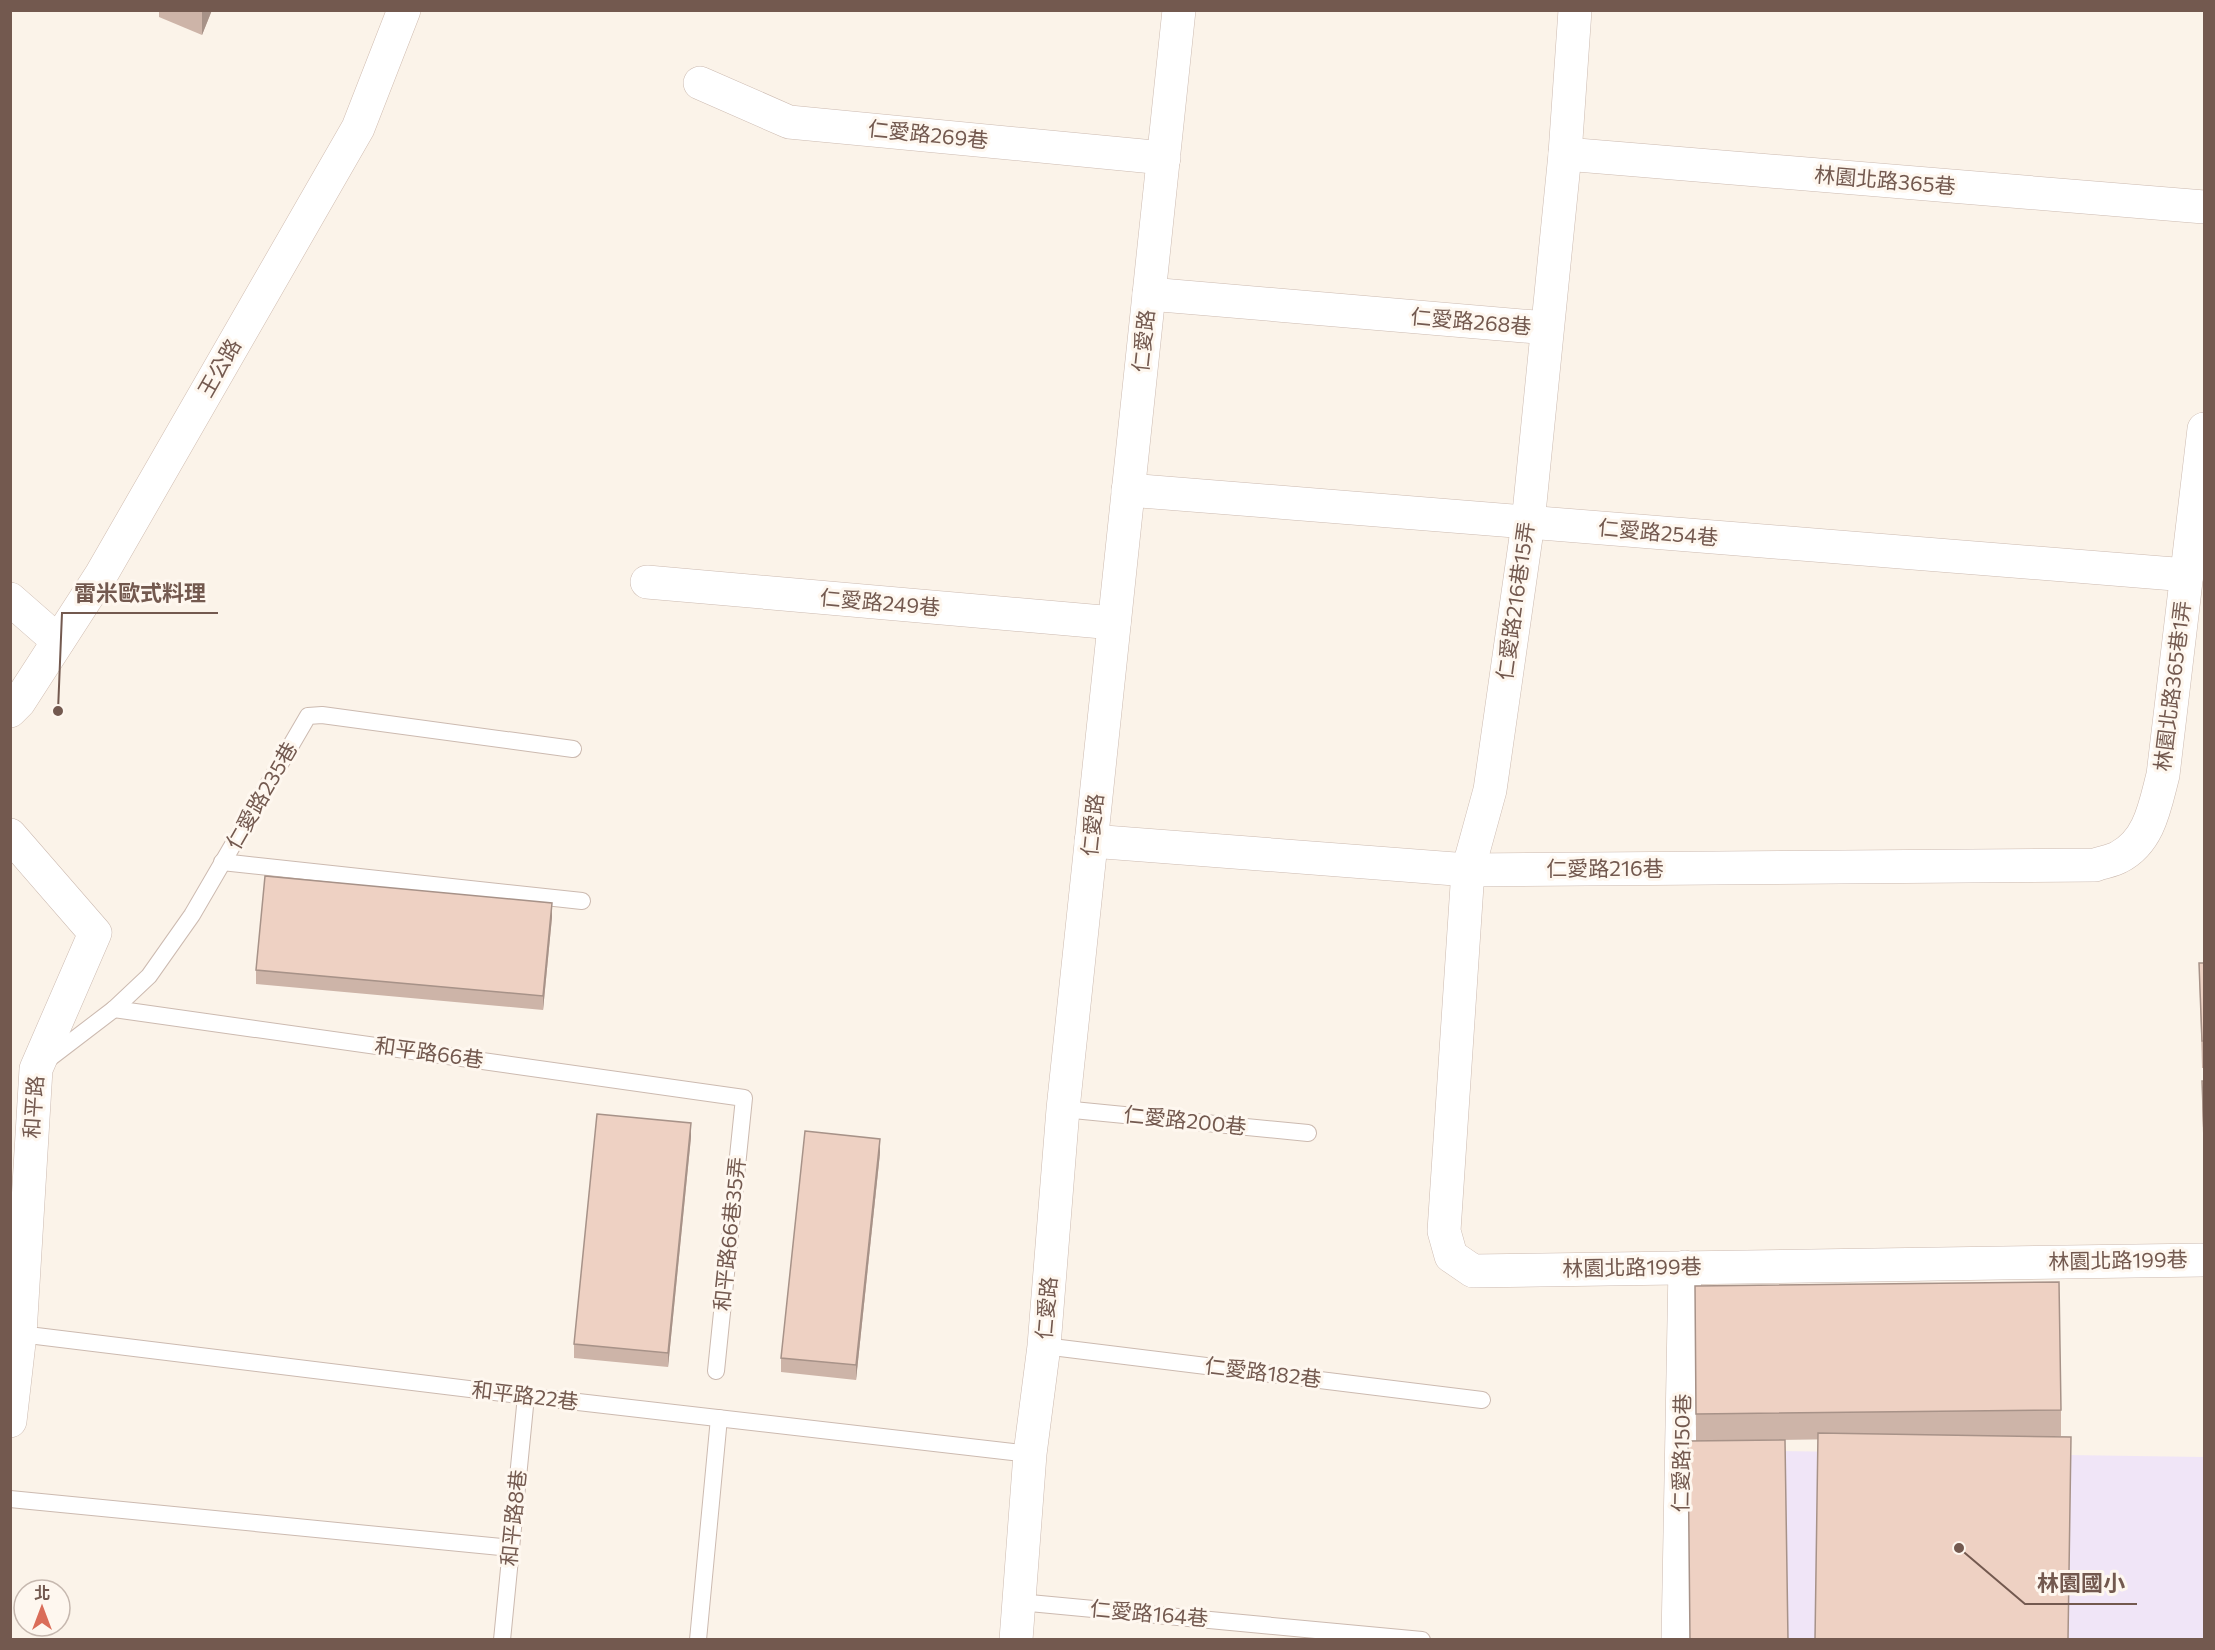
<svg xmlns="http://www.w3.org/2000/svg" width="2215" height="1650" viewBox="0 0 2215 1650" font-family="Commissioner,'Noto Sans TC',sans-serif">
<style>
.education{fill:#f0e5f7}
.lines{fill:none;stroke-linecap:round;stroke-linejoin:round}
.lane-casing{stroke:#ccbab0;stroke-width:18}
.street-casing{stroke:#ccbab0;stroke-width:34}
.secondary-casing{stroke:#d0bcb0;stroke-width:34}
.lane{stroke:#fff;stroke-width:16}
.street{stroke:#fff;stroke-width:33}
.secondary{stroke:#fff;stroke-width:33}
.wall{fill:#cdb4a8}
.shaded-wall{fill:#a79288}
.building{fill:#eed1c3;stroke:#a79288;stroke-width:1.5}
.labels{text-anchor:middle;stroke-width:6;stroke-linejoin:round;paint-order:stroke}
.street-label{font-size:21px;fill:#73594f;stroke:#fef7ef}
.leader{fill:none;stroke:#73594f;stroke-width:2}
.callout-dot{fill:#73594f;stroke:#fef7ef;stroke-width:2}
.callout-label{font-size:22px;text-anchor:middle;font-weight:bold;fill:#73594f;stroke:#fef7ef;stroke-width:6;stroke-linejoin:round;paint-order:stroke}
</style>
<rect width="100%" height="100%" fill="#fbf3e9"/>
<!-- education -->
<polygon class="education" points="1717,1450 2204,1457 2204,1639 1712,1640"/>
<g class="lines">
<!-- lane casing -->
<g class="lane-casing">
<g id="lane">
<polyline points="222,862 582,901"/>
<polyline points="114,1009 744,1098 716,1371"/>
<polyline points="46,1061 114,1009 149,976 192,915 308,716 322,715 573,749"/>
<polyline points="1063,1109 1308,1133"/>
<polyline points="20,1334 526,1396 1030,1454"/>
<polyline points="1044,1346 1482,1400"/>
<polyline points="10,1499 511,1548"/>
<polyline points="1019,1602 1422,1640"/>
<polyline points="502,1640 526,1396"/>
<polyline points="698,1640 719,1418"/>
</g>
</g>
<!-- street casing -->
<g class="street-casing">
<g id="street">
<polyline points="1575,10 1565,154 1528,523 1490,790 1468,870 1444,1231 1451,1256 1473,1271 2204,1260"/>
<polyline points="700,83 789,122 1164,158"/>
<polyline points="1565,154 2204,207"/>
<polyline points="1149,294 1547,328"/>
<polyline points="1128,490 2187,575"/>
<polyline points="647,582 1114,623"/>
<polyline points="10,599 58,641"/>
<polyline points="10,835 95,933 36,1069 20,1334 10,1421"/>
<path d="M1091,841L1468,870L2095,865C2103,862 2112,861 2119,857C2150,841 2155,805 2163,775L2204,429"/>
<polyline points="1016,1640 1030,1454 1044,1346 1063,1109 1179,10"/>
<polyline points="1678,1640 1685,1267"/>
</g>
</g>
<!-- secondary casing -->
<g class="secondary-casing">
<polyline id="secondary" points="10,711 19,702 101,575 358,128 404,10"/>
</g>
<!-- lane -->
<use href="#lane" class="lane"/>
<!-- street -->
<use href="#street" class="street"/>
<!-- secondary -->
<use href="#secondary" class="secondary"/>
</g>
<!-- wall -->
<g class="wall">
<polygon points="159,10 212,10 202,35 159,17"/>
<polygon points="552,917 543,1010 256,984 256,970"/>
<polygon points="2199,963 2205,963 2205,1068 2202,1068"/>
<polygon points="2202,1081 2205,1081 2205,1187 2202,1107"/>
<polygon points="691,1137 668,1367 574,1358 574,1344"/>
<polygon points="880,1153 856,1380 781,1372 781,1358"/>
<polygon points="1695,1286 2061,1410 2061,1436 1696,1441"/>
</g>
<!-- shaded-wall -->
<g class="shaded-wall">
<polygon points="202,10 212,10 202,35"/>
<polygon points="552,903 552,917 543,1010 543,996"/>
<polygon points="691,1123 691,1137 668,1367 668,1353"/>
<polygon points="880,1139 880,1153 856,1380 856,1365"/>
</g>
<!-- building -->
<g class="building">
<polygon points="265,876 552,903 543,996 256,970"/>
<polygon points="2199,963 2205,963 2205,1041 2202,1041"/>
<polygon points="2202,1081 2205,1081 2205,1161"/>
<polygon points="597,1114 691,1123 668,1353 574,1344"/>
<polygon points="805,1131 880,1139 856,1365 781,1358"/>
<polygon points="2059,1282 2061,1410 1696,1414 1695,1286"/>
<polygon points="1818,1433 2071,1437 2068,1640 1815,1640"/>
<polygon points="1785,1440 1788,1640 1690,1640 1688,1441"/>
</g>
<g class="labels">
<!-- street labels -->
<g class="street-label">
<text transform="translate(928 135) rotate(6)" y="7">仁愛路269巷</text>
<text transform="translate(1885 181) rotate(5)" y="7">林園北路365巷</text>
<text transform="translate(1471 322) rotate(5)" y="7">仁愛路268巷</text>
<text transform="translate(1144 341) rotate(-84)" y="7">仁愛路</text>
<text transform="translate(220 368) rotate(-60)" y="7">王公路</text>
<text transform="translate(1658 533) rotate(5)" y="7">仁愛路254巷</text>
<text transform="translate(1516 601) rotate(-82)" y="7">仁愛路216巷15弄</text>
<text transform="translate(880 603) rotate(5)" y="7">仁愛路249巷</text>
<text transform="translate(2173 686) rotate(-83)" y="7">林園北路365巷1弄</text>
<text transform="translate(262 796) rotate(-60)" y="7">仁愛路235巷</text>
<text transform="translate(1093 825) rotate(-84)" y="7">仁愛路</text>
<text x="1605" y="876">仁愛路216巷</text>
<text transform="translate(429 1053) rotate(8)" y="7">和平路66巷</text>
<text transform="translate(34 1107) rotate(-86)" y="7">和平路</text>
<text transform="translate(1185 1121) rotate(6)" y="7">仁愛路200巷</text>
<text transform="translate(730 1234) rotate(-84)" y="7">和平路66巷35弄</text>
<text transform="translate(2118 1261) rotate(-1)" y="7">林園北路199巷</text>
<text transform="translate(1632 1268) rotate(-1)" y="7">林園北路199巷</text>
<text transform="translate(1047 1308) rotate(-85)" y="7">仁愛路</text>
<text transform="translate(1263 1373) rotate(7)" y="7">仁愛路182巷</text>
<text transform="translate(525 1396) rotate(7)" y="7">和平路22巷</text>
<text transform="translate(1682 1453) rotate(-89)" y="7">仁愛路150巷</text>
<text transform="translate(514 1518) rotate(-84)" y="7">和平路8巷</text>
<text transform="translate(1149 1614) rotate(5)" y="7">仁愛路164巷</text>
</g>
</g>
<!-- callouts -->
<path class="leader" d="M58 711L62 613H218M1959 1548L2025 1604H2137"/>
<g class="callout-dot">
<circle cx="58" cy="711" r="6"/>
<circle cx="1959" cy="1548" r="6"/>
</g>
<g class="callout-label">
<text x="140" y="601">雷米歐式料理</text>
<text x="2081" y="1591">林園國小</text>
</g>
<!-- border -->
<rect width="2215" height="1650" fill="none" stroke="#73594f" stroke-width="24"/>
<!-- north arrow -->
<g transform="translate(42 1608)"><circle r="28" fill="#fef7ef" stroke="#c6b8af" stroke-width="1.5"/>
<path d="M0-4.5L10 22L0 15L-10 22Z" fill="#da6d59"/>
<text y="-9" font-size="16" font-weight="bold" text-anchor="middle" fill="#73594f">北</text>
</g>
</svg>
